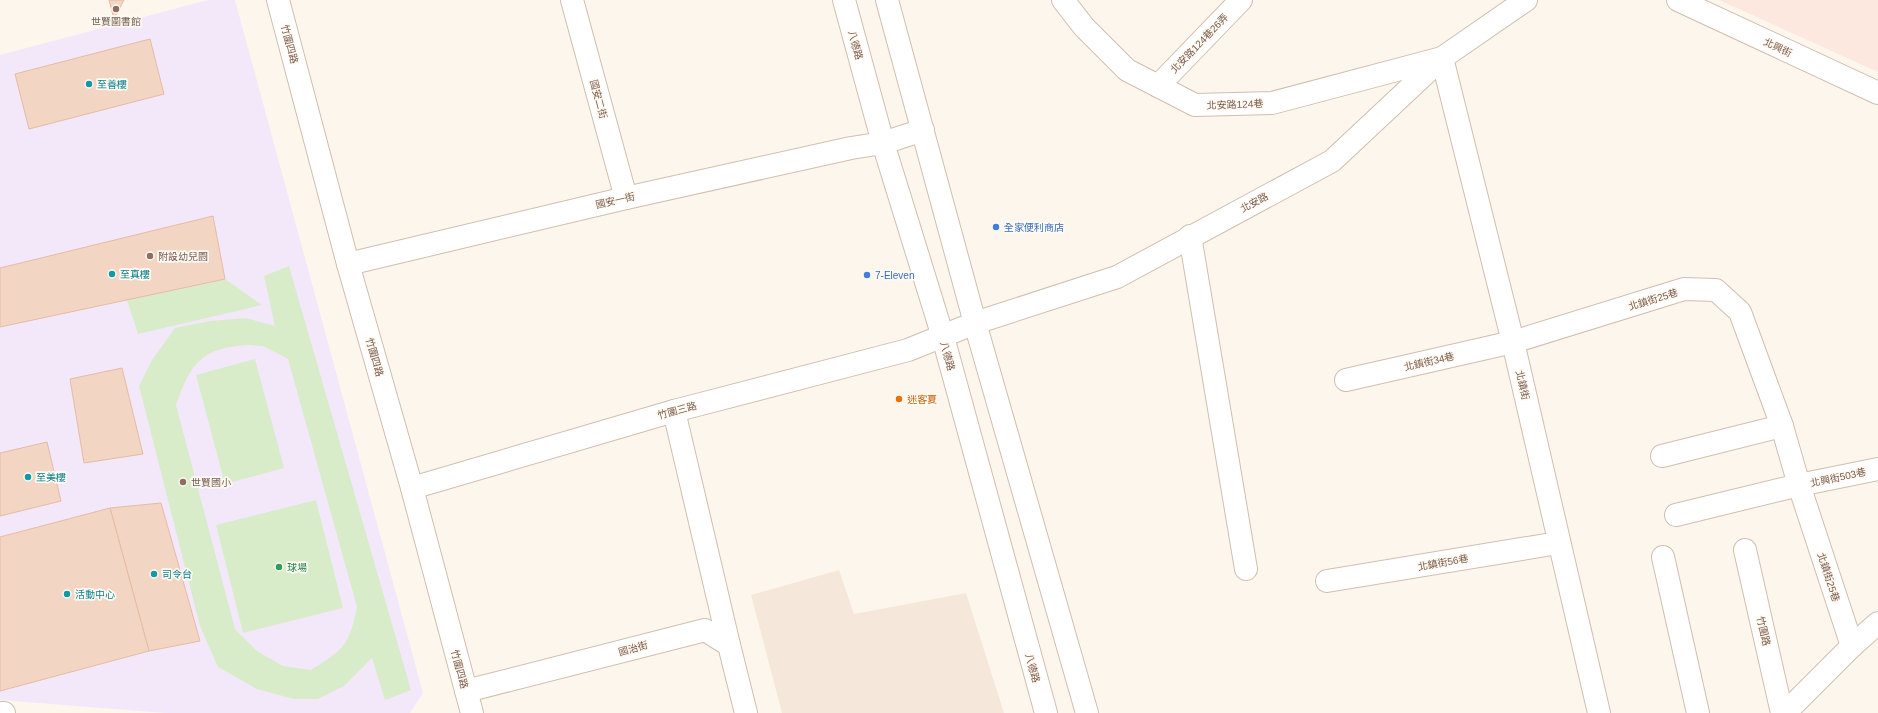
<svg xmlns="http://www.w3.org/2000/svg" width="1878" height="713" viewBox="0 0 1878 713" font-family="Helvetica,'Noto Sans TC',sans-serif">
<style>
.residential{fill:#f5e8da}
.commercial{fill:#fde8e0}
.education{fill:#f3e8fa}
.green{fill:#d8ecc9;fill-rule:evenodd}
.building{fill:#f3d5c3;stroke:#e6bba3}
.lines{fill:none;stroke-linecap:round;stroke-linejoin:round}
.minor-casing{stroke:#d1beb0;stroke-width:24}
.minor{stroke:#fff;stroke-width:22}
.education-dot{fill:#8d6e63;stroke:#fffaf3;stroke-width:1.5}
.culture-dot{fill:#0f9aa8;stroke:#fffaf3;stroke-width:1.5}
.shop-dot{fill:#3f7fe0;stroke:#fffaf3;stroke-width:1.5}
.food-dot{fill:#e8710a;stroke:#fffaf3;stroke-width:1.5}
.leisure-dot{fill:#2e9e5b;stroke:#fffaf3;stroke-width:1.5}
.labels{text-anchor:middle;stroke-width:3.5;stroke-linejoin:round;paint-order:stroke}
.education-label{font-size:10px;fill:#785e54;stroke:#fffaf3;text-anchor:start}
.street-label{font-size:10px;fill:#7a5c4d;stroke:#fffaf3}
.culture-label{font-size:10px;fill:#0d838f;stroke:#fffaf3;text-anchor:start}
.shop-label{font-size:10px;fill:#366cbe;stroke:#fffaf3;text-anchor:start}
.food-label{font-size:10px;fill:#c56008;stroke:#fffaf3;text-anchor:start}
.leisure-label{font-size:10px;fill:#27864d;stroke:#fffaf3;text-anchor:start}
</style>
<rect width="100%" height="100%" fill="#fdf6ec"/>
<!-- residential -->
<polygon class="residential" points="839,570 854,614 966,593 1004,713 782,713 751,595"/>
<!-- commercial -->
<polygon class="commercial" points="1719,0 1878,0 1878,72"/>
<!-- education -->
<polygon class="education" points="208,0 235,0 423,693 410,713 166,713 0,700 0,55"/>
<!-- green -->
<g class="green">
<path d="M289,266L411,690L385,700L372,658L344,686L318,699H294L257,689L218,667L200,626L139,386L152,360L175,328L210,321L246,318L275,326L264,276ZM248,345L263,346L288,359L357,607C349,646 344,649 311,670L283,666L257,651L235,629L176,405C191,363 201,348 248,345Z"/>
<polygon points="225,279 262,305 138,334 127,300"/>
<polygon points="255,359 284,468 225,484 196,375"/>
<polygon points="316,500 343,608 243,633 216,525"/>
</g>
<!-- building -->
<g class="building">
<polygon points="109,0 124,0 114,19"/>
<polygon points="150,39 164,94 29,129 15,74"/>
<polygon points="213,216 225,279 0,327 0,268"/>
<polygon points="122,368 143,454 84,463 70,379"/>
<polygon points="47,442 61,501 0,516 0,453"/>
<polygon points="161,503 200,641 149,651 110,508"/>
<polygon points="110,508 149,651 0,691 0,537"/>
</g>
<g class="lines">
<!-- minor casing -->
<g class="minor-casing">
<g id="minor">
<polyline points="278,0 348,264 412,488 472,713"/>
<polyline points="572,0 626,198"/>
<polyline points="844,0 883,143 943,337 1046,713"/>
<polyline points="887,0 975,323 1087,713"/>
<polyline points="1063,0 1084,27 1127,70 1195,105 1272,103 1442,58 1513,342 1599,713"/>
<polyline points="1678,0 1878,93"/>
<polyline points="1158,86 1241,0"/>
<polyline points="1190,236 1246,569"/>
<polyline points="348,264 626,198 851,148 883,143 923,130"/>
<polyline points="1346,380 1513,342 1684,289 1716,290 1740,312 1782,426 1799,485 1852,646"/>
<polyline points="674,411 729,645"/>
<polyline points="1662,456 1782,426"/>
<polyline points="412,488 674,411 908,350 975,323 1117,277 1332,161 1442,58 1526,0"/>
<polyline points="1676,515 1799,485 1878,469"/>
<polyline points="1745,550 1782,713"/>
<polyline points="1663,557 1698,713"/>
<polyline points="1327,581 1558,543"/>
<polyline points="466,691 705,630 729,645 746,713"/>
<polyline points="0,713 4,713"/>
<polyline points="1785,713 1852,646 1878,623"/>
</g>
</g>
<!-- minor -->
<use href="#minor" class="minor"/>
</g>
<!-- markers -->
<g class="education-dot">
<circle cx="116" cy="9" r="4"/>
<circle cx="150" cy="256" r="4"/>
<circle cx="183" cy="482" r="4"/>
</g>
<g class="culture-dot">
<circle cx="89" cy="84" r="4"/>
<circle cx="112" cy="274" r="4"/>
<circle cx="28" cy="477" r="4"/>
<circle cx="154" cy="574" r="4"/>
<circle cx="67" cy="594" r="4"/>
</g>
<g class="shop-dot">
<circle cx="996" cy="227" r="4"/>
<circle cx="867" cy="275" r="4"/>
</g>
<circle class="food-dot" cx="899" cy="399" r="4"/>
<circle class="leisure-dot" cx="279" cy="567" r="4"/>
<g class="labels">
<!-- education labels -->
<g class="education-label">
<text x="116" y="25" text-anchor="middle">世賢圖書館</text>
<text x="158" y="260">附設幼兒園</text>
<text x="191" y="486">世賢國小</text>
</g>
<!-- street labels -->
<g class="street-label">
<text transform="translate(1199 43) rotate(-46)" y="4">北安路124巷26弄</text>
<text transform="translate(290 44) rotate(75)" y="4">竹圍四路</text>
<text transform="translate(856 45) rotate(75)" y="4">八德路</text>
<text transform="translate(1778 47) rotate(25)" y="4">北興街</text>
<text transform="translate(599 99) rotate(75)" y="4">國安二街</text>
<text transform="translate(1235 104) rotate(-2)" y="4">北安路124巷</text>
<text transform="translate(615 200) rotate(-13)" y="4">國安一街</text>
<text transform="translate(1254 202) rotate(-28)" y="4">北安路</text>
<text transform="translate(1653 299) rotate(-17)" y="4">北鎮街25巷</text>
<text transform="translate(948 356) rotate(75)" y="4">八德路</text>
<text transform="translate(375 357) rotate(74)" y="4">竹圍四路</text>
<text transform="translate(1429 361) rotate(-13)" y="4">北鎮街34巷</text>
<text transform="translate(1523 385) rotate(77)" y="4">北鎮街</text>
<text transform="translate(677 410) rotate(-15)" y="4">竹圍三路</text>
<text transform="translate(1838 477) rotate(-12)" y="4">北興街503巷</text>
<text transform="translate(1443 562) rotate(-10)" y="4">北鎮街56巷</text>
<text transform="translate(1829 577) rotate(72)" y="4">北鎮街25巷</text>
<text transform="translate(1764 631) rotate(77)" y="4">竹圍路</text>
<text transform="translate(633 648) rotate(-15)" y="4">國治街</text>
<text transform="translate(1033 668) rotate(75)" y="4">八德路</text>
<text transform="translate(460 669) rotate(75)" y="4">竹圍四路</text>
</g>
<!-- culture labels -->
<g class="culture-label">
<text x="97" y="88">至善樓</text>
<text x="120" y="278">至真樓</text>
<text x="36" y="481">至美樓</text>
<text x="162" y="578">司令台</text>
<text x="75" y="598">活動中心</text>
</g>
<!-- shop labels -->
<g class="shop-label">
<text x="1004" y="231">全家便利商店</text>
<text x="875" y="279">7-Eleven</text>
</g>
<!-- food labels -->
<g class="food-label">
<text x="907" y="403">迷客夏</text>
</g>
<!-- leisure labels -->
<g class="leisure-label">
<text x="287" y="571">球場</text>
</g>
</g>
</svg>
